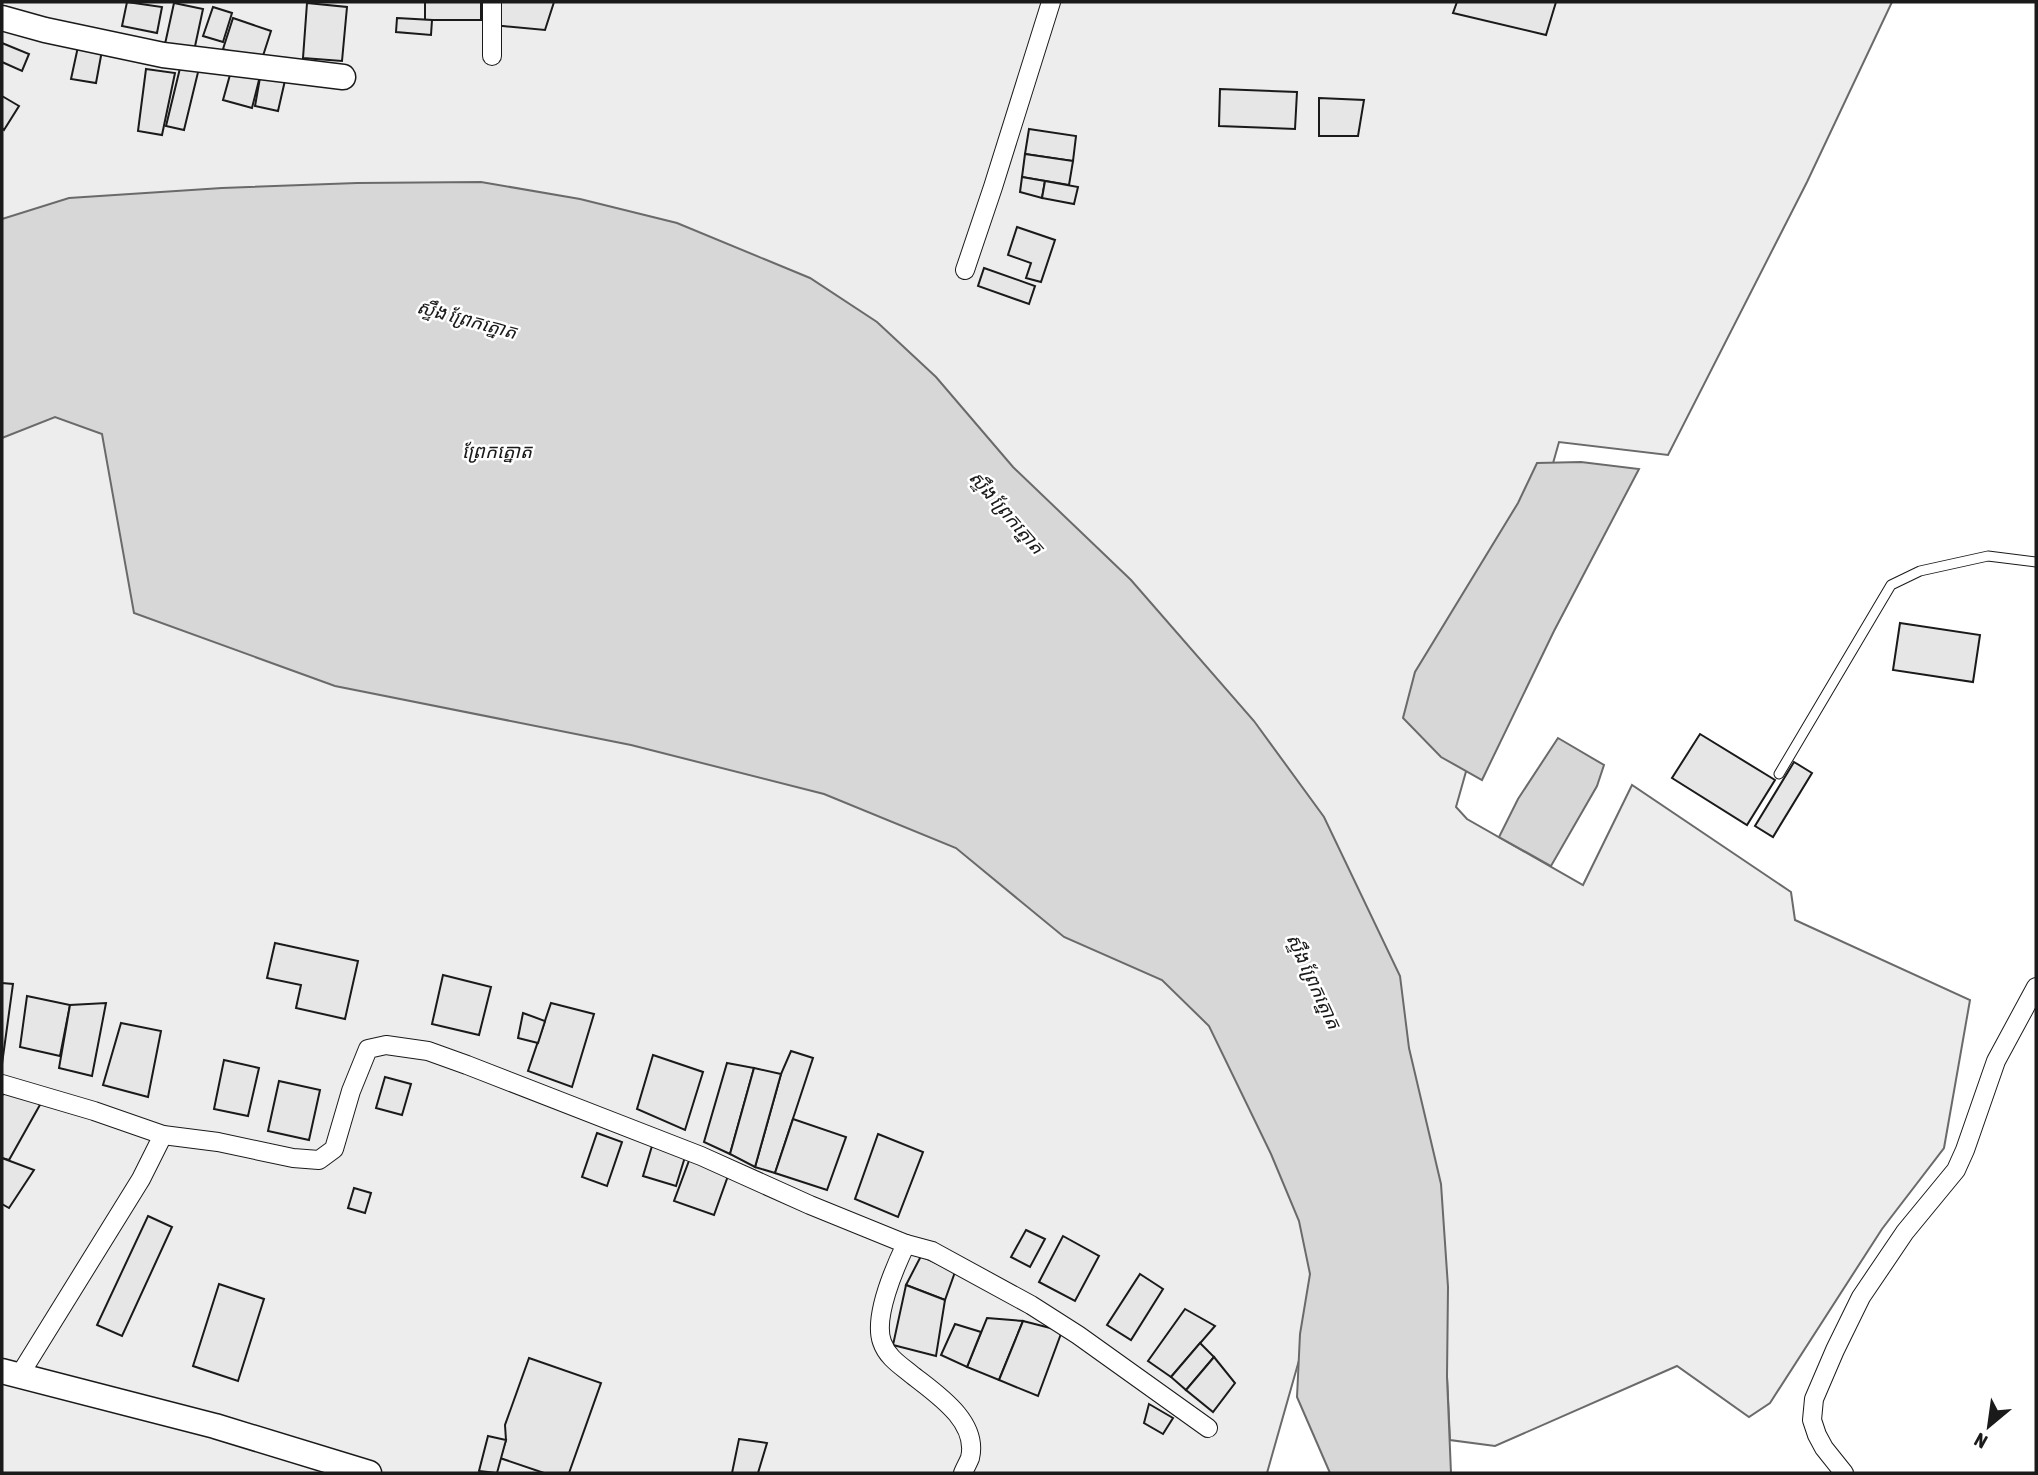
<svg xmlns="http://www.w3.org/2000/svg" width="2038" height="1475" viewBox="0 0 2038 1475" font-family="'Asap Condensed','Noto Sans Khmer',sans-serif">
<style>
.built{fill:#ededed;stroke:#6a6a6a;stroke-width:2}
.water{fill:#d7d7d7;stroke:#6a6a6a;stroke-width:2}
.building{fill:#e6e6e6;stroke:#1a1a1a;stroke-width:2}
.lines{fill:none;stroke-linecap:round;stroke-linejoin:round}
.lane-casing{stroke:#1a1a1a;stroke-width:11}
.street-casing{stroke:#1a1a1a;stroke-width:20}
.secondary-casing{stroke:#1a1a1a;stroke-width:27}
.lane{stroke:#fff;stroke-width:9}
.street{stroke:#fff;stroke-width:18}
.secondary{stroke:#fff;stroke-width:24}
.labels{text-anchor:middle;stroke-width:5;stroke-linejoin:round;paint-order:stroke}
.water-label{font-size:19px;font-style:italic;fill:#1a1a1a;stroke:#fff}
</style>
<rect width="100%" height="100%" fill="#fff"/>
<!-- built -->
<polygon class="built" points="2,2 1892,2 1807,182 1668,455 1559,442 1456,807 1467,819 1583,885 1632,785 1791,892 1795,920 1970,1000 1944,1148 1882,1229 1770,1403 1749,1417 1677,1366 1495,1446 1450,1440 1447,1377 1402,998 1267,1473 2,1473"/>
<!-- water -->
<g class="water">
<polygon points="481,182 580,199 677,223 810,278 877,322 936,377 1013,467 1131,580 1254,721 1324,817 1400,976 1409,1048 1441,1184 1448,1287 1447,1377 1451,1473 1330,1473 1297,1397 1300,1334 1310,1274 1299,1221 1271,1154 1209,1026 1162,980 1064,937 956,848 824,794 631,745 335,686 134,613 102,434 55,417 2,438 2,219 69,198 222,188 357,183"/>
<polygon points="1581,462 1639,469 1554,631 1482,780 1441,757 1403,718 1415,672 1518,503 1537,463"/>
<polygon points="1558,738 1604,765 1597,786 1551,866 1499,837 1518,799"/>
</g>
<!-- building -->
<g class="building">
<polygon points="127,2 162,7 157,33 122,26"/>
<rect x="425" y="2" width="56" height="18"/>
<polygon points="494,2 554,2 545,30 493,25"/>
<polygon points="1457,2 1556,2 1546,35 1453,13"/>
<polygon points="174,3 203,9 194,51 165,44"/>
<polygon points="307,3 347,7 342,61 303,58"/>
<polygon points="213,7 232,13 223,42 203,36"/>
<polygon points="233,18 271,31 261,62 223,49"/>
<polygon points="397,18 432,20 431,35 396,32"/>
<polygon points="79,42 103,45 96,83 71,79"/>
<polygon points="2,43 29,54 22,71 2,62"/>
<polygon points="182,60 200,64 184,130 166,126"/>
<polygon points="233,64 261,72 252,108 223,100"/>
<polygon points="146,69 175,73 162,135 138,131"/>
<polygon points="261,72 286,76 278,111 255,106"/>
<polygon points="1220,89 1297,92 1295,129 1219,126"/>
<polygon points="2,96 19,106 4,130 2,128"/>
<polygon points="1319,98 1364,100 1358,136 1319,136"/>
<polygon points="1029,129 1076,136 1073,161 1025,154"/>
<polygon points="1025,154 1073,161 1069,185 1022,177"/>
<polygon points="1022,177 1045,181 1042,198 1020,192"/>
<polygon points="1045,181 1078,187 1074,204 1042,198"/>
<polygon points="1017,227 1055,240 1041,282 1026,278 1031,263 1008,255"/>
<polygon points="984,268 1035,286 1029,304 978,286"/>
<polygon points="1900,623 1980,635 1973,682 1893,670"/>
<polygon points="1700,734 1775,780 1747,825 1672,778"/>
<polygon points="1794,762 1812,773 1773,837 1755,826"/>
<polygon points="275,943 358,961 345,1019 296,1008 301,985 267,978"/>
<polygon points="443,975 491,987 479,1035 432,1024"/>
<polygon points="2,983 13,984 2,1064"/>
<polygon points="27,996 70,1005 60,1056 20,1047"/>
<polygon points="106,1003 92,1076 59,1068 70,1005"/>
<polygon points="551,1003 594,1014 572,1087 528,1071"/>
<polygon points="523,1013 545,1021 538,1043 518,1038"/>
<polygon points="121,1023 161,1031 148,1097 103,1085"/>
<polygon points="791,1051 813,1058 775,1173 755,1167 781,1074"/>
<polygon points="653,1055 703,1072 685,1130 637,1109"/>
<polygon points="224,1060 259,1068 248,1116 214,1109"/>
<polygon points="727,1063 754,1068 730,1154 704,1142"/>
<polygon points="754,1068 781,1074 755,1167 730,1154"/>
<polygon points="385,1077 411,1084 402,1115 376,1108"/>
<polygon points="279,1081 320,1090 309,1140 268,1131"/>
<polygon points="5,1090 41,1103 9,1160 2,1158 2,1096"/>
<polygon points="793,1119 846,1137 827,1190 775,1173"/>
<polygon points="597,1133 622,1142 607,1186 582,1177"/>
<polygon points="878,1134 923,1152 898,1217 855,1199"/>
<polygon points="652,1146 685,1157 676,1186 643,1176"/>
<polygon points="2,1158 34,1170 9,1208 2,1204"/>
<polygon points="690,1158 729,1173 714,1215 674,1201"/>
<polygon points="354,1188 371,1193 365,1213 348,1208"/>
<polygon points="148,1216 172,1227 122,1336 97,1325"/>
<polygon points="1026,1230 1045,1239 1030,1267 1011,1257"/>
<polygon points="1063,1236 1099,1256 1075,1301 1039,1282"/>
<polygon points="921,1256 955,1272 945,1300 906,1285"/>
<polygon points="1140,1274 1163,1289 1131,1340 1107,1325"/>
<polygon points="219,1284 264,1299 238,1381 193,1366"/>
<polygon points="906,1285 945,1300 936,1356 893,1345"/>
<polygon points="1185,1309 1215,1326 1171,1377 1148,1361"/>
<polygon points="987,1318 1023,1321 999,1380 967,1367"/>
<polygon points="1023,1321 1062,1331 1038,1396 999,1380"/>
<polygon points="955,1324 981,1332 967,1367 941,1355"/>
<polygon points="1200,1343 1214,1357 1186,1390 1171,1377"/>
<polygon points="1214,1357 1235,1383 1213,1412 1186,1390"/>
<polygon points="529,1358 601,1383 569,1473 544,1473 500,1458 506,1440 505,1425"/>
<polygon points="1149,1404 1173,1418 1163,1434 1144,1423"/>
<polygon points="488,1436 506,1440 497,1473 479,1471"/>
<polygon points="739,1439 767,1443 758,1473 732,1473"/>
</g>
<g class="lines">
<!-- lane casing -->
<g class="lane-casing">
<polyline id="lane" points="1779,774 1891,585 1920,571 1988,556 2036,562"/>
</g>
<!-- street casing -->
<g class="street-casing">
<g id="street">
<polyline points="492,56 492,2"/>
<polyline points="965,270 993,187 1051,2"/>
<polyline points="2,1084 94,1111 163,1135 218,1142 293,1158 319,1160 334,1149 351,1091 368,1049 386,1045 428,1051 467,1065 701,1156 810,1205 906,1244 932,1251 1031,1305 1078,1335 1208,1428"/>
<path d="M906,1244C895,1267 873,1317 882,1342C887,1357 900,1365 911,1374C935,1393 979,1421 970,1458C968,1463 965,1468 963,1473"/>
<polyline points="19,1376 141,1179 163,1135"/>
<polyline points="1844,1473 1824,1448 1817,1435 1812,1420 1814,1399 1835,1350 1861,1297 1905,1232 1956,1170 1965,1150 1996,1061 2036,987"/>
</g>
</g>
<!-- secondary casing -->
<g class="secondary-casing">
<g id="secondary">
<polyline points="2,18 45,30 163,55 343,77"/>
<polyline points="2,1371 215,1426 369,1473"/>
</g>
</g>
<!-- lane -->
<use href="#lane" class="lane"/>
<!-- street -->
<use href="#street" class="street"/>
<!-- secondary -->
<use href="#secondary" class="secondary"/>
</g>
<g class="labels">
<!-- water labels -->
<g class="water-label">
<text transform="translate(467 319) rotate(15)" y="7">ស្ទឹង ព្រែកត្នោត</text>
<text x="497" y="458">ព្រែកត្នោត</text>
<text transform="translate(1007 512) rotate(49)" y="7">ស្ទឹង ព្រែកត្នោត</text>
<text transform="translate(1314 981) rotate(65)" y="7">ស្ទឹង ព្រែកត្នោត</text>
</g>
</g>
<!-- border -->
<rect width="2038" height="1475" fill="none" stroke="#1a1a1a" stroke-width="7"/>
<!-- north arrow -->
<g transform="translate(1989 1426) rotate(209)" stroke="#ffffff" stroke-width="5" paint-order="stroke">
<path d="M0-5L12 26L0 18L-12 26Z" fill="#1a1a1a"/>
<text y="-10" font-size="19" font-weight="bold" text-anchor="middle" fill="#1a1a1a">N</text>
</g>
</svg>
